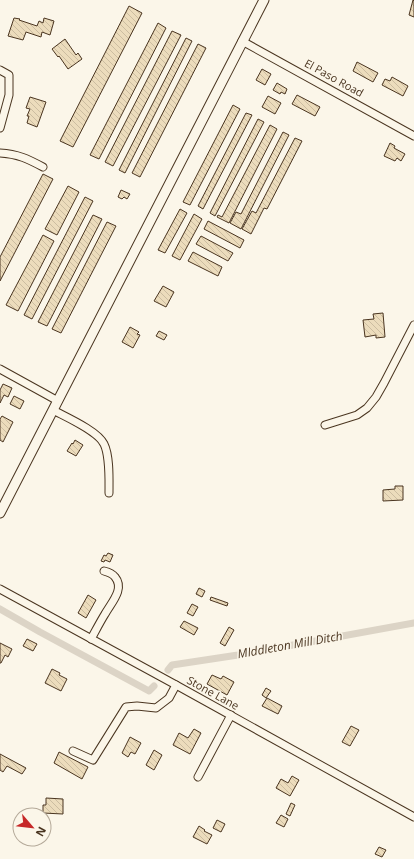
<svg xmlns="http://www.w3.org/2000/svg" width="414" height="859" viewBox="0 0 414 859" font-family="'Open Sans',sans-serif">
<style>
.lines{fill:none;stroke-linecap:round;stroke-linejoin:round}
.canal{stroke:#dcd4c6;stroke-width:7}
.building{fill:url(#building-back-hatch);stroke:#4a3520}
.minor-casing{stroke:#4a3520;stroke-width:9}
.major-casing{stroke:#4a3520;stroke-width:11}
.minor{stroke:#fbf6e9;stroke-width:7}
.major{stroke:#fbf6e9;stroke-width:9}
.labels{text-anchor:middle;stroke-width:3;stroke-linejoin:round;paint-order:stroke}
.street-label{font-size:11px;fill:#4a3520;stroke:#fbf6e9}
.water-label{font-size:12px;font-style:italic;fill:#4a3520;stroke:#fbf6e9}
</style>
<defs>
<pattern id="building-back-hatch" width="6" height="6" patternUnits="userSpaceOnUse"><rect width="6" height="6" fill="#ecdcbc"/><path d="M-1 5l2 2M0 0l6 6M5-1l2 2" fill="none" stroke="#ccbda1"/></pattern>
</defs>
<rect width="100%" height="100%" fill="#fbf6e9"/>
<g class="lines">
<!-- canal -->
<g class="canal">
<polyline points="0,609 40,632 149,691 154,686"/>
<polyline points="168,670 172,665 238,655 414,623"/>
</g>
</g>
<!-- building -->
<g class="building">
<polygon points="413,0 414,1 414,17 409,15"/>
<polygon points="129,6 142,13 73,147 60,141"/>
<polygon points="14,18 20,19 19,20 37,26 39,21 43,23 44,18 54,21 50,35 42,32 41,37 26,32 23,40 8,36"/>
<polygon points="158,23 166,28 99,159 90,155"/>
<polygon points="172,31 181,35 113,166 105,162"/>
<polygon points="186,38 192,41 125,173 119,170"/>
<polygon points="65,39 76,55 78,53 82,59 68,69 59,56 58,57 52,49"/>
<polygon points="198,44 206,48 140,177 132,173"/>
<polygon points="357,62 378,73 373,82 353,71"/>
<polygon points="262,69 271,74 265,85 256,80"/>
<polygon points="392,77 408,86 403,96 382,85 385,79 390,81"/>
<polygon points="277,83 287,89 285,94 281,92 280,94 273,90"/>
<polygon points="297,95 320,107 315,116 292,104"/>
<polygon points="268,96 281,103 275,114 262,107"/>
<polygon points="30,97 46,102 37,127 27,123 29,116 27,116 30,109 26,108"/>
<polygon points="233,105 240,109 190,205 183,202"/>
<polygon points="246,113 252,115 203,209 198,206"/>
<polygon points="258,119 264,122 215,216 210,213"/>
<polygon points="270,125 277,129 229,223 217,217 218,215 222,217"/>
<polygon points="283,132 289,135 241,229 230,223 236,212 241,214"/>
<polygon points="295,138 302,141 267,209 264,208 251,234 242,229 252,211 256,213"/>
<polygon points="390,143 395,146 394,148 405,154 401,161 397,158 395,161 384,156"/>
<polygon points="43,174 53,179 0,281 0,257"/>
<polygon points="68,186 79,192 57,235 45,229"/>
<polygon points="121,190 130,194 127,199 124,197 122,199 118,197"/>
<polygon points="85,197 93,201 32,319 24,315"/>
<polygon points="180,209 187,213 165,253 158,250"/>
<polygon points="194,214 202,219 180,260 172,256"/>
<polygon points="93,215 102,219 47,326 38,322"/>
<polygon points="208,221 244,240 240,248 204,229"/>
<polygon points="107,222 116,226 61,333 52,329"/>
<polygon points="43,235 54,241 18,311 6,305"/>
<polygon points="201,236 233,253 228,261 196,244"/>
<polygon points="193,252 222,267 218,276 188,261"/>
<polygon points="163,286 174,292 166,307 154,301"/>
<polygon points="383,313 385,337 376,338 376,335 365,337 363,320 374,319 373,314"/>
<polygon points="130,327 139,332 137,334 140,335 133,348 122,342"/>
<polygon points="159,331 167,335 164,340 156,336"/>
<polygon points="3,384 12,388 8,397 4,395 0,403 0,390"/>
<polygon points="14,396 24,401 20,409 10,404"/>
<polygon points="2,416 13,422 3,442 0,440 0,419"/>
<polygon points="75,440 83,445 76,456 67,451 72,443 73,444"/>
<polygon points="395,486 403,486 403,500 383,501 383,490 395,489"/>
<polygon points="108,553 113,555 110,562 105,560 104,562 101,561 104,555 106,556"/>
<polygon points="199,588 205,591 202,597 196,594"/>
<polygon points="88,595 96,600 86,618 78,613"/>
<polygon points="211,597 228,603 227,606 210,600"/>
<polygon points="192,604 198,607 193,616 187,613"/>
<polygon points="184,621 198,628 194,635 180,627"/>
<polygon points="229,627 234,630 225,646 220,643"/>
<polygon points="27,639 37,644 33,651 23,646"/>
<polygon points="0,643 12,649 8,657 5,655 1,663 0,663"/>
<polygon points="52,669 60,673 59,675 67,679 61,691 45,683"/>
<polygon points="212,675 221,679 223,676 234,682 227,695 207,684"/>
<polygon points="266,688 271,691 266,698 262,695"/>
<polygon points="267,698 282,706 278,714 262,706"/>
<polygon points="351,726 359,730 350,746 342,742"/>
<polygon points="194,729 201,733 190,754 173,745 179,733 188,738"/>
<polygon points="130,737 141,743 135,754 131,752 128,757 122,753"/>
<polygon points="154,750 162,755 154,770 146,765"/>
<polygon points="59,752 88,767 82,779 54,763"/>
<polygon points="0,754 26,768 22,774 7,766 3,772 0,770"/>
<polygon points="292,776 299,780 290,796 276,788 281,779 288,783"/>
<polygon points="46,798 63,799 63,814 43,813 43,805 46,805"/>
<polygon points="291,803 295,805 290,816 286,814"/>
<polygon points="281,815 288,819 284,827 276,823"/>
<polygon points="217,820 225,824 221,832 213,828"/>
<polygon points="199,826 205,830 204,831 212,835 207,844 193,837"/>
<polygon points="379,847 386,850 382,857 375,854"/>
</g>
<g class="lines">
<!-- minor casing -->
<g class="minor-casing">
<g id="minor">
<polyline points="242,41 414,136"/>
<polyline points="0,70 9,75 9,95 0,128"/>
<path d="M0,153C18,154 28,159 43,167"/>
<polyline points="0,369 58,401"/>
<path d="M53,410C66,417 98,431 104,444C110,456 109,480 109,493"/>
<polyline points="325,425 357,415 367,408 376,397 384,383 414,325"/>
<polyline points="0,589 176,685 414,817"/>
<path d="M91,639C96,630 100,622 105,614C111,603 125,589 115,577C112,573 108,572 104,571"/>
<polyline points="73,751 93,760 126,707 137,706 156,708 169,698 176,685"/>
<polyline points="198,777 231,715"/>
</g>
</g>
<!-- major casing -->
<g class="major-casing">
<polyline id="major" points="0,513 264,0"/>
</g>
<!-- minor -->
<use href="#minor" class="minor"/>
<!-- major -->
<use href="#major" class="major"/>
</g>
<g class="labels">
<!-- street labels -->
<g class="street-label">
<text transform="translate(334 78) rotate(29)" y="4">El Paso Road</text>
<text transform="translate(213 693) rotate(29)" y="4">Stone Lane</text>
</g>
<!-- water labels -->
<g class="water-label">
<text transform="translate(290 645) rotate(-10)" y="4">MIddleton Mill Ditch</text>
</g>
</g>
<!-- north arrow -->
<g transform="translate(32 827) rotate(118)"><circle r="19" fill="#fbf6e9" stroke="#b4a999"/>
<path d="M0-3L7 15L0 10L-7 15Z" fill="#c62828"/>
<text y="-6" font-size="11" font-weight="bold" text-anchor="middle" fill="#4a3520">N</text>
</g>
</svg>
